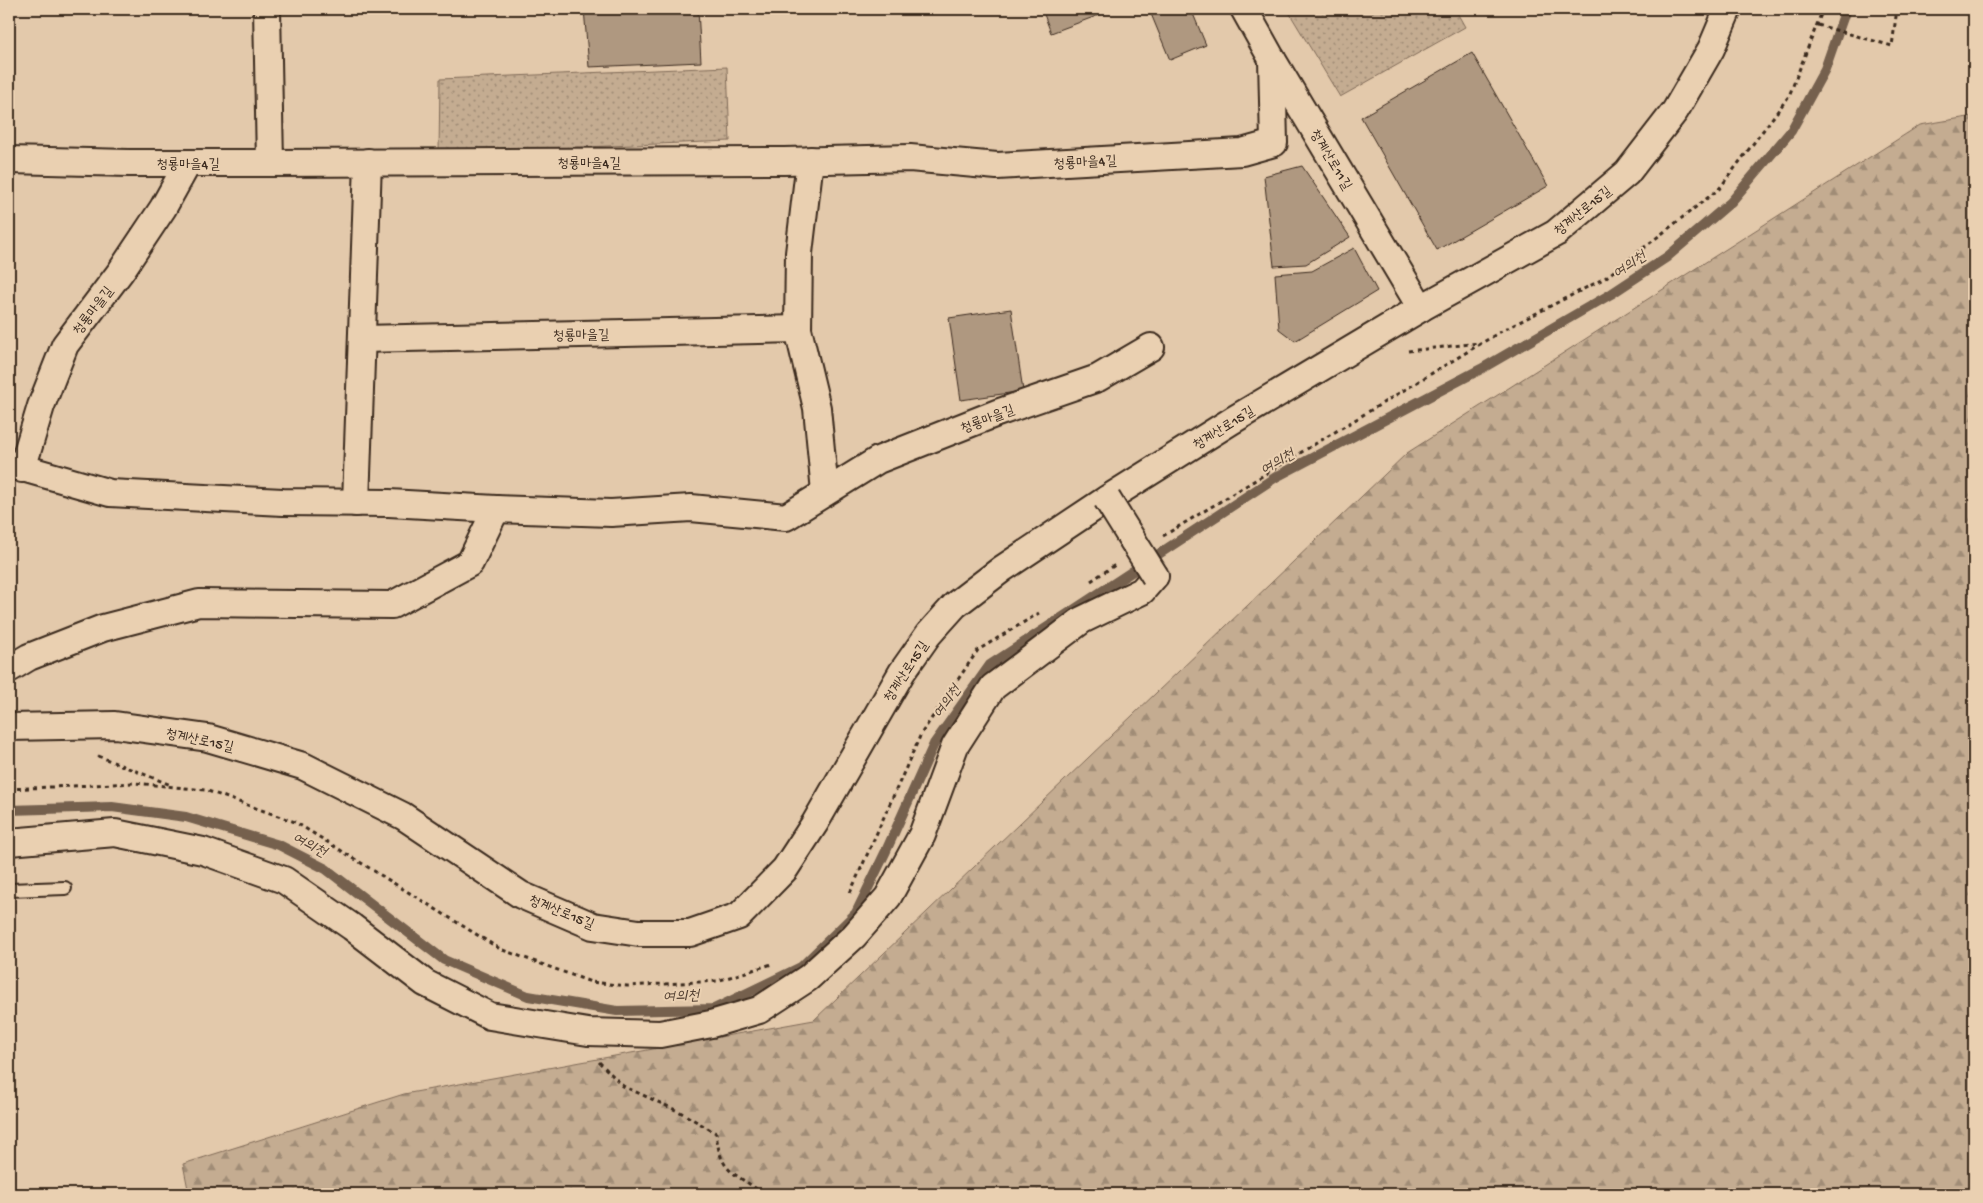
<svg xmlns="http://www.w3.org/2000/svg" width="1983" height="1203" viewBox="0 0 1983 1203" font-family="'Gochi Hand','Poor Story',sans-serif">
<style>
.grass{fill:url(#grass-dots);stroke:#806b58}
.forest{fill:url(#forest-firs);stroke:#806b58}
.lines{fill:none;stroke-linecap:round;stroke-linejoin:round}
.stream{stroke:#74604e;stroke-width:10}
.building{fill:#af9880;stroke:#3b2a1e}
.lane-casing{stroke:#3b2a1e;stroke-width:16}
.street-casing{stroke:#3b2a1e;stroke-width:30}
.path{stroke:#3b2a1e;stroke-width:3;stroke-dasharray:4 4;stroke-linecap:butt}
.lane{stroke:#ead0b1;stroke-width:12}
.street{stroke:#ead0b1;stroke-width:26}
.street-bridge-casing{stroke:#3b2a1e;stroke-width:30;stroke-linecap:butt}
.street-bridge{stroke:#ead0b1;stroke-width:26}
.labels{text-anchor:middle;stroke-width:4;stroke-linejoin:round;paint-order:stroke}
.street-label{font-size:14px;fill:#3b2a1e;stroke:#ead0b1}
.water-label{font-size:15px;font-style:italic;fill:#534032;stroke:#ead0b1}
</style>
<defs>
<pattern id="grass-dots" width="8" height="8" patternUnits="userSpaceOnUse" patternTransform="scale(1.25)"><rect width="8" height="8" fill="#c4ac91"/><path d="M2 2h.1M6 6h.1" fill="none" stroke="#a08c76" stroke-width="1.8" stroke-linecap="round"/></pattern>
<pattern id="forest-firs" width="22" height="20" patternUnits="userSpaceOnUse" patternTransform="scale(1.25)"><rect width="22" height="20" fill="#c4ac91"/><path d="M5 1l3.5 6h-7zM16 11l3.5 6h-7z" fill="#a08c76"/></pattern>
</defs>
<rect width="100%" height="100%" fill="#e3c9ab"/>
<filter id="ink" filterUnits="userSpaceOnUse"><feTurbulence type="fractalNoise" baseFrequency=".02" numOctaves="2"/><feDisplacementMap in="SourceGraphic" scale="10" xChannelSelector="R" yChannelSelector="G"/><feConvolveMatrix kernelMatrix="1 2 1 2 8 2 1 2 1" color-interpolation-filters="sRGB"/></filter>
<g filter="url(#ink)">
<!-- grass -->
<g class="grass">
<polygon points="1287,9 1455,9 1465,27 1340,97"/>
<polygon points="727,67 730,141 439,153 440,79"/>
</g>
<!-- forest -->
<polygon class="forest" points="1974,116 1974,1194 189,1194 183,1164 404,1094 814,1020 1407,453 1920,125"/>
<g class="lines">
<!-- stream -->
<polyline class="stream" points="9,810 112,807 186,817 279,845 326,869 444,960 528,996 617,1011 714,1009 801,967 856,913 886,851 934,744 990,665 1276,477 1481,369 1611,294 1667,257 1731,202 1791,131 1825,69 1846,9"/>
</g>
<!-- building -->
<g class="building">
<polygon points="584,9 698,9 701,62 589,67"/>
<polygon points="1042,9 1115,9 1051,33"/>
<polygon points="1149,9 1191,9 1206,45 1170,60"/>
<polygon points="1472,53 1548,186 1437,250 1361,117"/>
<polygon points="1302,166 1350,237 1306,264 1274,266 1264,176"/>
<polygon points="1354,248 1377,291 1295,341 1279,329 1275,274 1312,271"/>
<polygon points="1011,309 1023,391 961,400 949,318"/>
</g>
<g class="lines">
<!-- lane casing -->
<g class="lane-casing">
<polyline id="lane" points="9,890 65,888"/>
</g>
<!-- street casing -->
<g class="street-casing">
<g id="street">
<polyline points="267,9 270,163"/>
<polyline points="1244,9 1272,59 1421,308"/>
<polyline points="9,160 129,163 270,163 784,161 910,158 997,166 1242,152 1274,143 1272,59"/>
<polyline points="810,160 799,253 798,329 817,408 825,492"/>
<polyline points="362,339 798,329"/>
<polyline points="9,464 110,493 283,502 389,503 496,509 611,513 691,508 786,517 878,460 997,413 1098,378 1151,347"/>
<polyline points="22,469 41,406 65,345 121,271 163,208 188,163"/>
<polyline points="356,503 368,162"/>
<polyline points="9,669 29,657 103,628 199,603 392,605 470,563 496,509"/>
<polyline points="9,727 115,725 208,738 303,766 403,816 521,895 593,926 639,933 690,933 739,916 785,869 815,823 902,672 928,635 955,605 1002,569 1107,499 1233,420 1421,308 1556,233 1627,173 1675,111 1711,49 1728,9"/>
<polyline points="9,842 115,833 203,851 284,880 352,927 425,983 490,1016 588,1032 660,1034 711,1024 759,1010 808,978 854,936 888,897 922,835 955,746 993,687 1082,620 1142,591 1155,576"/>
</g>
</g>
<!-- path -->
<g class="path">
<polyline points="1818,25 1892,46 1897,9"/>
<polyline points="1408,351 1479,343"/>
<polyline points="1163,536 1500,332 1605,278 1719,189 1789,96 1823,9"/>
<polyline points="1091,581 1115,565"/>
<polyline points="98,756 171,785"/>
<polyline points="9,789 135,783 205,790 295,822 500,949 591,982 627,986 717,981 772,964"/>
<polyline points="850,893 921,734 978,650 1039,613"/>
<path d="M599,1062L623,1086L680,1112L716,1133C718,1148 720,1163 733,1173C743,1181 752,1184 762,1194"/>
</g>
<!-- lane -->
<use href="#lane" class="lane"/>
<!-- street -->
<use href="#street" class="street"/>
<!-- street-bridge casing -->
<g class="street-bridge-casing">
<polyline id="street-bridge" points="1107,499 1155,576"/>
</g>
<!-- street-bridge -->
<use href="#street-bridge" class="street-bridge"/>
</g>
</g>
<g class="labels">
<!-- street labels -->
<g class="street-label">
<text transform="translate(1332 159) rotate(59)" y="5">청계산로11길</text>
<text transform="translate(1085 161) rotate(-3)" y="5">청룡마을4길</text>
<text x="589" y="167">청룡마을4길</text>
<text x="188" y="168">청룡마을4길</text>
<text transform="translate(1582 210) rotate(-39)" y="5">청계산로15길</text>
<text transform="translate(92 310) rotate(-53)" y="5">청룡마을길</text>
<text transform="translate(581 334) rotate(-1)" y="5">청룡마을길</text>
<text transform="translate(987 418) rotate(-21)" y="5">청룡마을길</text>
<text transform="translate(1223 427) rotate(-32)" y="5">청계산로15길</text>
<text transform="translate(905 671) rotate(-57)" y="5">청계산로15길</text>
<text transform="translate(200 739) rotate(12)" y="5">청계산로15길</text>
<text transform="translate(562 911) rotate(22)" y="5">청계산로15길</text>
</g>
<!-- water labels -->
<g class="water-label">
<text transform="translate(1629 264) rotate(-34)" y="5">여의천</text>
<text transform="translate(1277 461) rotate(-30)" y="5">여의천</text>
<text transform="translate(946 701) rotate(-54)" y="5">여의천</text>
<text transform="translate(310 844) rotate(28)" y="5">여의천</text>
<text transform="translate(681 995) rotate(-2)" y="5">여의천</text>
</g>
</g>
<!-- margin -->
<rect width="1983" height="1203" fill="none" stroke="#ead0b1" stroke-width="30"/>
<rect x="15" y="15" width="1953" height="1173" fill="none" stroke="#3b2a1e" stroke-width="2" filter="url(#ink)"/>
</svg>
